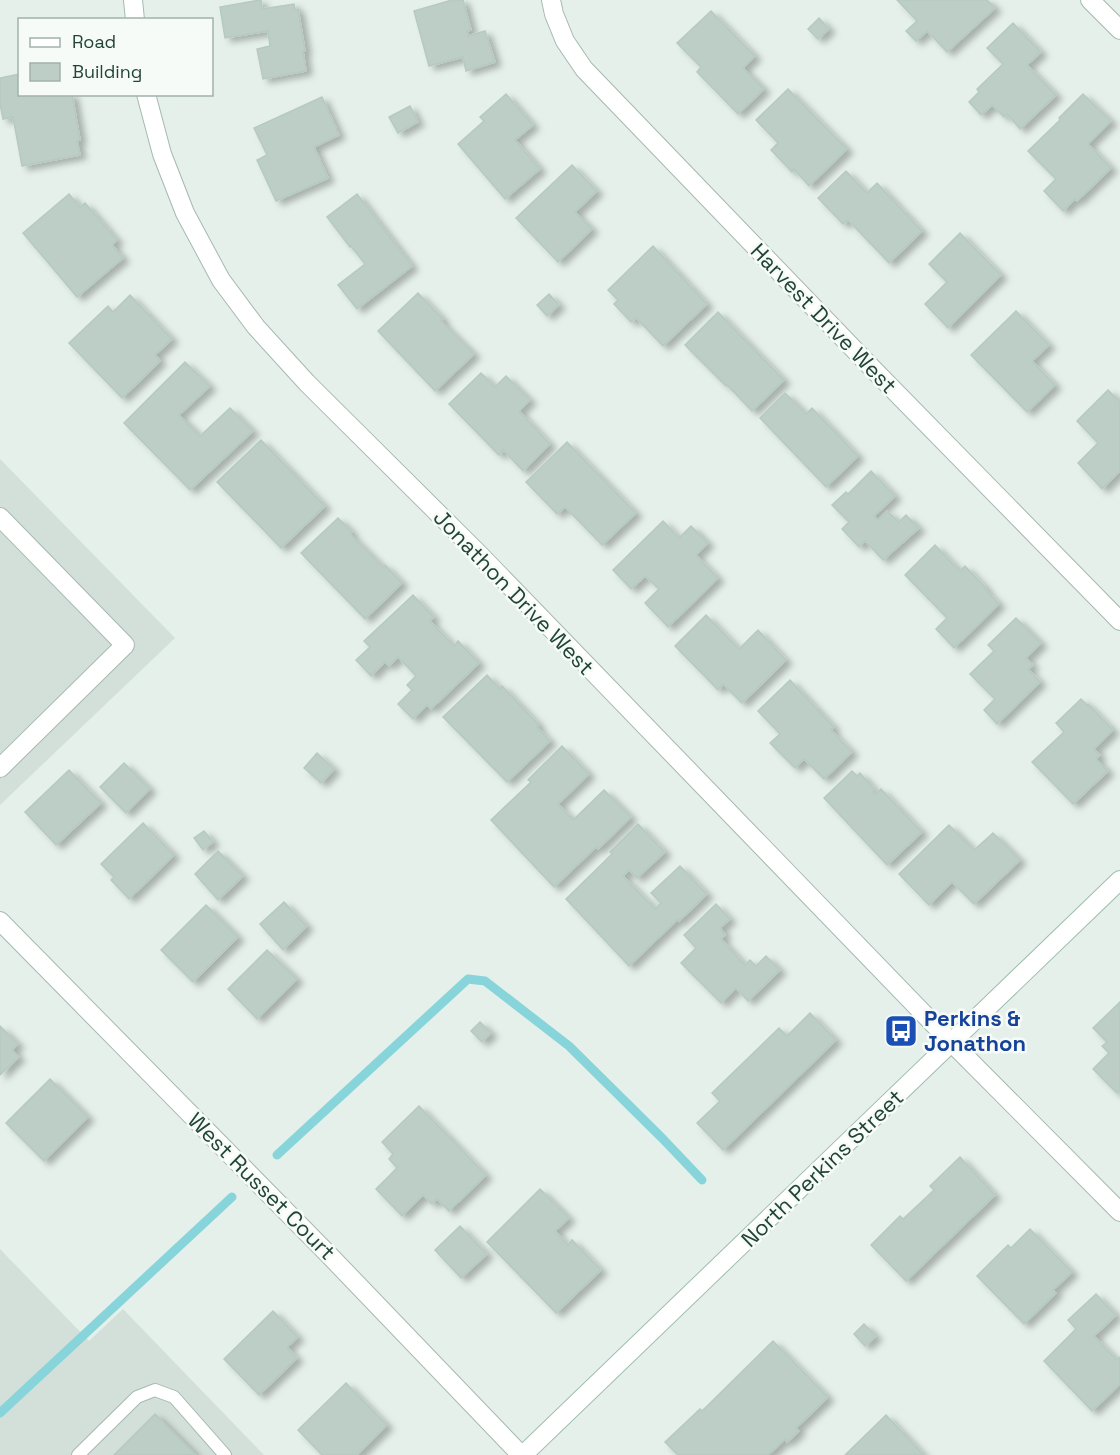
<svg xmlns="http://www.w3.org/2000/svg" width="1120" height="1455" viewBox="0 0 1120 1455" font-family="'Space Grotesk',sans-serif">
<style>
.built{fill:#d2e0d9}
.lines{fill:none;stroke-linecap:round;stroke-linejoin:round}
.stream{stroke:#87d4db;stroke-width:9}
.building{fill:#bccec5;stroke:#b6cac0;stroke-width:1.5;filter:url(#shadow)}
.lane-casing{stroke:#a6b9b1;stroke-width:14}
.street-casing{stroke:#a6b9b1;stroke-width:20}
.secondary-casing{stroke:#a1bdb1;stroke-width:20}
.lane{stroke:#fff;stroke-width:12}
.street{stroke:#fff;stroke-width:18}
.secondary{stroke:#fff;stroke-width:18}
.labels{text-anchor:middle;stroke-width:5;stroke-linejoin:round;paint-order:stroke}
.street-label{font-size:22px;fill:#214438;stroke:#f6fbf8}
.transit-label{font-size:22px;font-weight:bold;fill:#164399;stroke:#f6fbf8;text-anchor:start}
</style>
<defs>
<filter id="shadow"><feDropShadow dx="6" dy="4" stdDeviation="3" flood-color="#0004"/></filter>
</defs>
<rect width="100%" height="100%" fill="#e5f0ea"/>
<!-- built -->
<g class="built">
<polygon points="0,459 175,638 0,805"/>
<polygon points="0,1249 89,1341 123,1309 264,1455 0,1455"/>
</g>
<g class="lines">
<!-- stream -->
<g class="stream">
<polyline points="277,1155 468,979 485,981 569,1046 662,1138 702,1180"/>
<polyline points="0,1413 232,1197"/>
</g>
</g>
<!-- building -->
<g class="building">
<polygon points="260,0 261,0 262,9 294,4 295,10 298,9 305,51 303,51 306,71 263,79 257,49 270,46 268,31 225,38 220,7"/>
<polygon points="452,0 463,0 471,30 467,31 468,36 485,31 495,62 466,71 463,57 429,66 414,11"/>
<polygon points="897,0 987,0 995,8 947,52 927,31 916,41 906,31 917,21"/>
<polygon points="711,11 755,56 743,68 764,89 738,114 697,72 701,67 677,43"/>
<polygon points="819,18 829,29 818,39 808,29"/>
<polygon points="1013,23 1041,52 1027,65 1056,95 1020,129 1007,114 1004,117 992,105 981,115 969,102 979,92 977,89 1003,64 987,48"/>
<polygon points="20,74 20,94 72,94 80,140 77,141 80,155 22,166 13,117 3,119 0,104 0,78"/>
<polygon points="788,89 847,149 809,186 794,169 792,172 771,150 778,143 756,120"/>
<polygon points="506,94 533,125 515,140 540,169 505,199 458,144 484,121 480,117"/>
<polygon points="1083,94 1111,121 1088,144 1111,168 1077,201 1075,199 1063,211 1044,191 1056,179 1028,151 1060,120 1059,118"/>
<polygon points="322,97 339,135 314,147 328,178 276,201 257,160 267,155 254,128"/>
<polygon points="410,106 418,122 398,133 389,117"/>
<polygon points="572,165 597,191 575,212 592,229 558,262 516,218"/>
<polygon points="846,171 867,193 877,183 922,231 889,263 848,220 843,224 818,198"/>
<polygon points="69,194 80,207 85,203 117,240 112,245 123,258 77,297 23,233"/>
<polygon points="357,194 412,266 357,309 338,285 365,264 351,246 350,247 327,217"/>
<polygon points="960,233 1001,275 948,328 925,304 947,282 929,264"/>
<polygon points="653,246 707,304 663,346 636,318 631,322 614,304 618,300 608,290"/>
<polygon points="418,293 443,319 441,321 474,354 435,391 378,331"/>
<polygon points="549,294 559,305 547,316 537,305"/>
<polygon points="130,295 172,339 155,355 160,361 122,398 69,343 108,306 113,312"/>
<polygon points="1016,311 1049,345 1032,361 1055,385 1027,412 971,355"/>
<polygon points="718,312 784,380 752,411 727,385 726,386 685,345"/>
<polygon points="185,362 210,386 179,415 200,436 230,408 253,431 190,490 124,423"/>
<polygon points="481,373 495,387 506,376 530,400 519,411 550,444 523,471 503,450 499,455 449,404"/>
<polygon points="1108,390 1120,402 1120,471 1102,489 1078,463 1098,443 1077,421"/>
<polygon points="785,393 806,414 812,408 858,456 826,487 760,418"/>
<polygon points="261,440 325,506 281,548 217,482"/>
<polygon points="567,442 636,513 602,545 565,507 557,514 526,482"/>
<polygon points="871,471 895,496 874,516 878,520 887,511 899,522 906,515 919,528 883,560 865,541 859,547 842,529 849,522 832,505 846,492 848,494"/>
<polygon points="338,518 352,532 350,534 383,567 385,565 402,583 365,619 301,553"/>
<polygon points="663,521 679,538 691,526 708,543 696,555 718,578 668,627 645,603 659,589 645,576 631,589 613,570"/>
<polygon points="935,545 960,571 965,566 986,588 985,589 999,604 954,648 936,629 947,618 905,575"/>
<polygon points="413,595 434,617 430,621 454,646 458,641 479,663 431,709 427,705 413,719 398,704 412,690 407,685 416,676 398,657 389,666 385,662 371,676 356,660 370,647 364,641"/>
<polygon points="706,615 739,649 758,630 786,660 742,703 723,684 718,690 675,646"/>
<polygon points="1016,618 1041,643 1026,658 1033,665 1028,669 1040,682 997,724 984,710 995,699 970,674 994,651 988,645"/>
<polygon points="487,675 500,689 502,686 539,725 537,727 550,741 507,782 443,717"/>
<polygon points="790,680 834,727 831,730 852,752 824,779 804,759 795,768 770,743 780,734 758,711"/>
<polygon points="1081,699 1087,705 1088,704 1113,730 1094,749 1100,755 1096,759 1108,771 1073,804 1032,762 1064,732 1056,723"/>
<polygon points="562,746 589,774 558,804 573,820 604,790 631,817 598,849 596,847 554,887 491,820 531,782 528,780"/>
<polygon points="317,753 334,769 321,783 304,768"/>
<polygon points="124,763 150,789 126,813 100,787"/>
<polygon points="69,770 101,803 56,845 25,812"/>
<polygon points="852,771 857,776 860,773 875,790 873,792 875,794 881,789 922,832 887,865 824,798"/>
<polygon points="143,823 174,855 129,899 111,880 114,877 101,864"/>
<polygon points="638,824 665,852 637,878 629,870 623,876 655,909 661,903 651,893 680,866 707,894 679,921 678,919 629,966 566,899 612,854 610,852"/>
<polygon points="949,825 974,850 993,833 1020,860 974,904 952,882 929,905 899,874"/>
<polygon points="204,831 213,842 203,850 194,838"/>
<polygon points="218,851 243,876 218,900 195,874"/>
<polygon points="284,902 307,926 283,950 260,924"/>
<polygon points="716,904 730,919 720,928 725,935 721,939 745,965 750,960 756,966 766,956 780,970 748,1001 736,988 721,1003 681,963 696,948 684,935"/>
<polygon points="206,905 238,937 193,982 161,950"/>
<polygon points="267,950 297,979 257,1019 228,989"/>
<polygon points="1120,1002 1120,1091 1117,1093 1093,1069 1109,1053 1102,1046 1107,1042 1093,1028"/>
<polygon points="810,1013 836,1040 723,1150 697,1123 720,1101 712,1093 779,1028 787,1036"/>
<polygon points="480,1022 491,1033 482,1042 471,1031"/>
<polygon points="0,1026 18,1044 12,1050 19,1057 0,1075"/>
<polygon points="50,1079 88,1117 44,1161 6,1123"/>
<polygon points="419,1106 486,1175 449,1211 437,1199 432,1204 423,1195 402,1216 376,1189 397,1168 389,1159 393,1154 382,1142"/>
<polygon points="960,1157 995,1195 906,1281 871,1245 900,1216 903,1219 934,1190 930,1186"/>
<polygon points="540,1189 569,1218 555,1231 568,1245 572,1240 601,1270 556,1313 487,1242"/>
<polygon points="460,1226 487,1254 461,1278 435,1250"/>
<polygon points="1030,1229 1072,1272 1053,1290 1056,1293 1024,1324 977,1276 1008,1245 1011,1248"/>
<polygon points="1096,1294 1116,1315 1094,1336 1117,1360 1120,1357 1120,1384 1092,1411 1044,1361 1076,1329 1068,1320"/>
<polygon points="273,1311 298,1337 287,1347 297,1358 259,1395 224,1359"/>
<polygon points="864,1324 876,1336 865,1346 854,1334"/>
<polygon points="773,1341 828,1397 796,1428 799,1431 787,1442 785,1439 768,1455 678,1455 665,1442 700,1409 702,1411"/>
<polygon points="346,1383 387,1425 357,1455 322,1455 298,1430"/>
<polygon points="155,1414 196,1455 114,1455"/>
<polygon points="886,1415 924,1455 845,1455"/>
</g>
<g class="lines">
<!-- lane casing -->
<g class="lane-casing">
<polyline id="lane" points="78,1455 137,1397 155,1390 174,1397 225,1455"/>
</g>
<!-- street casing -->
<g class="street-casing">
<g id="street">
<polyline points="133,0 135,20"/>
<polyline points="551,0 554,14 565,41 584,69 872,368 1120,621"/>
<polyline points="1090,0 1120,30"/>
<polyline points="146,94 162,154 185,213 221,280 256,327 307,383 480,555 952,1043 1120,1212"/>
<polyline points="0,517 125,645 0,768"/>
<polyline points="0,921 331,1257 521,1455"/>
</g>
</g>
<!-- secondary casing -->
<g class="secondary-casing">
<polyline id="secondary" points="523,1455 1120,880"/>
</g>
<!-- lane -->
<use href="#lane" class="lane"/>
<!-- street -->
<use href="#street" class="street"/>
<!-- secondary -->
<use href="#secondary" class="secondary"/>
</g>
<!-- icons -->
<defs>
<g id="bus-square" transform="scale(1.725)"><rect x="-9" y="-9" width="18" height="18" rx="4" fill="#1a4fb4" stroke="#f6fbf8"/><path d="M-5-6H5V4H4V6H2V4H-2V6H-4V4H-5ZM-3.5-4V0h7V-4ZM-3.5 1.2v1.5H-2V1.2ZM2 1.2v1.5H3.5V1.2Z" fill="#fff"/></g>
</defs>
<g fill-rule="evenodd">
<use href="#bus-square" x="901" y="1031"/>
</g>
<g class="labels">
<!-- street labels -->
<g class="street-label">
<text transform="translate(824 318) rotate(46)" y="8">Harvest Drive West</text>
<text transform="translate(514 592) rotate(46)" y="8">Jonathon Drive West</text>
<text transform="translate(822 1168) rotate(-44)" y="8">North Perkins Street</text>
<text transform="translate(262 1186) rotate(45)" y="8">West Russet Court</text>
</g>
<!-- transit labels -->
<g class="transit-label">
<text x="924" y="1026">Perkins &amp;<tspan x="924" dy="25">Jonathon</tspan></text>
</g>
</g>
<!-- legend -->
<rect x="18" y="18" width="195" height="78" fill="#f6fbf8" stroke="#a1b2ab" stroke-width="1.5"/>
<rect x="30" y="38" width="30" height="9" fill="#ffffff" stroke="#a1b2ab" stroke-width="1.5"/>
<text x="72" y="48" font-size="18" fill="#214438">Road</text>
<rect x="30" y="63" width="30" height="18" fill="#bccec5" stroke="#a1b2ab" stroke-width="1.5"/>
<text x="72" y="78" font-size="18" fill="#214438">Building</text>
</svg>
